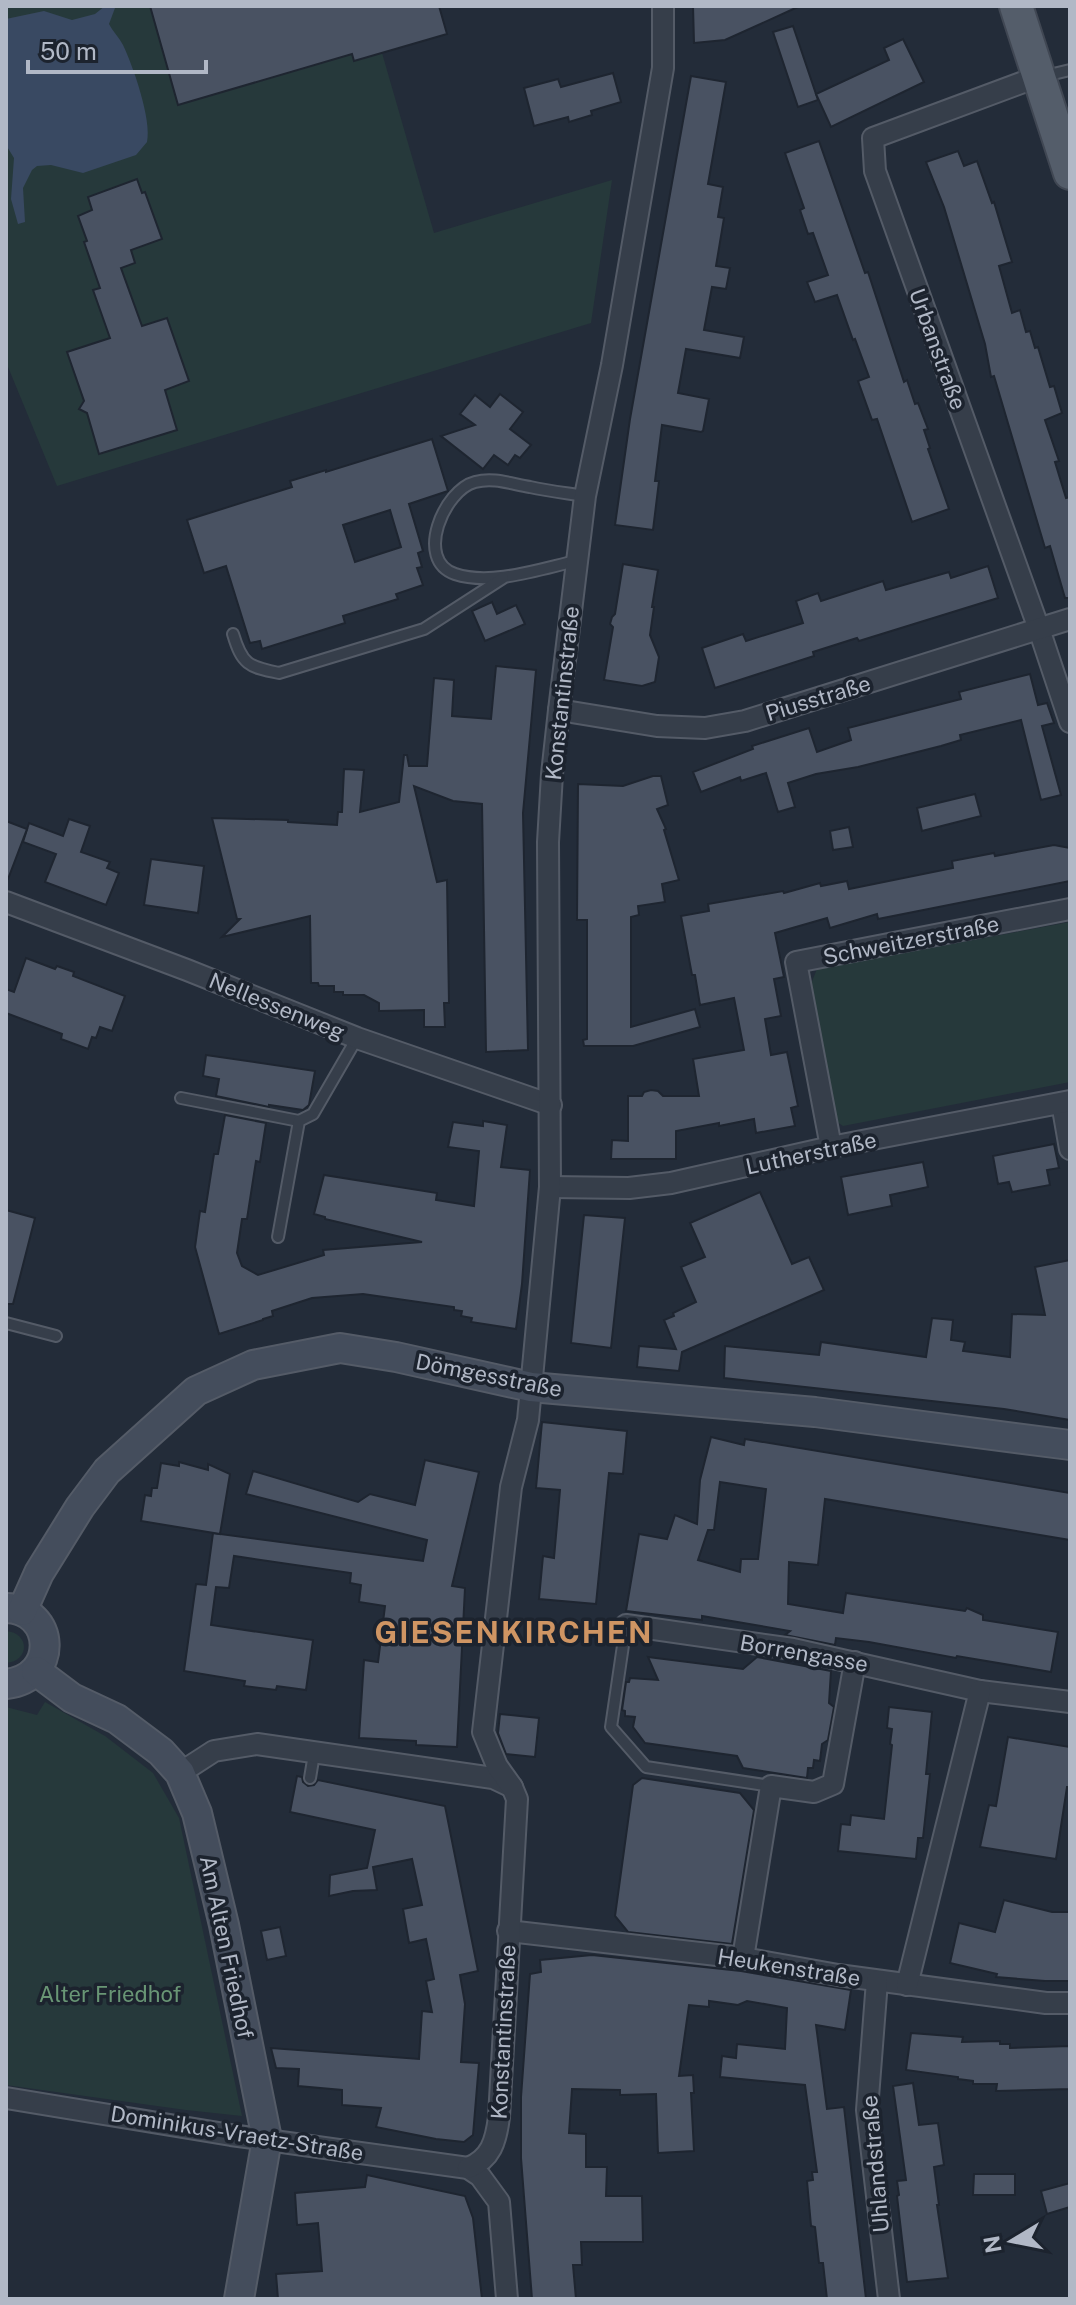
<svg xmlns="http://www.w3.org/2000/svg" width="1076" height="2305" viewBox="0 0 1076 2305" font-family="'Public Sans',sans-serif">
<style>
.green{fill:#26393b}
.water{fill:#394962}
.building{fill:#495262;stroke:#1e2530;stroke-width:2;fill-rule:evenodd}
.lines{fill:none;stroke-linecap:round;stroke-linejoin:round}
.lane-casing{stroke:#545b67;stroke-width:14}
.street-casing{stroke:#545b67;stroke-width:24}
.secondary-casing{stroke:#545b67;stroke-width:32}
.primary-casing{stroke:#404753;stroke-width:36}
.lane{stroke:#363e4a;stroke-width:10}
.street{stroke:#363e4a;stroke-width:20}
.secondary{stroke:#444d5c;stroke-width:28}
.primary{stroke:#545d6a;stroke-width:32}
.labels{text-anchor:middle;stroke-width:7;stroke-linejoin:round;paint-order:stroke}
.street-label{font-size:22px;fill:#b1b8c6;stroke:#1c232e}
.park-label{font-size:22px;fill:#699675;stroke:#1c232e}
.district-label{font-size:30px;font-weight:bold;letter-spacing:2px;fill:#cf9563;stroke:#1c232e}
</style>
<rect width="100%" height="100%" fill="#232c39"/>
<!-- green -->
<g class="green">
<polygon points="6,6 150,6 178,105 352,54 355,61 382,53 434,233 612,180 591,323 57,486 6,362"/>
<polygon points="1070,922 1070,1082 843,1126 834,1120 809,989 817,969"/>
<path d="M6,1631C30,1633 30,1661 6,1663Z"/>
<polygon points="45,1702 105,1736 153,1773 179,1818 242,2116 186,2110 6,2085 6,1707 37,1715"/>
</g>
<!-- water -->
<path class="water" d="M105,6H113L115,8L109,24C113,32 119,37 123,45C133,66 152,120 147,142L136,155L83,173L51,165L37,166L32,170L23,188L25,222L18,224L11,199L14,158L6,145V19L44,11L72,20L95,14Z"/>
<!-- building -->
<g class="building">
<polygon points="150,6 439,6 447,34 354,61 352,54 178,105"/>
<polygon points="693,6 800,6 725,40 694,43"/>
<polygon points="793,26 818,100 798,107 773,32"/>
<polygon points="903,39 924,82 831,127 816,94 889,60 884,48"/>
<polygon points="613,73 621,102 591,111 592,115 569,122 568,117 534,126 524,88 558,79 561,87"/>
<polygon points="691,76 726,82 708,184 723,187 718,217 724,218 716,266 730,268 726,289 712,287 704,330 744,337 740,358 686,349 678,393 709,399 703,431 701,432 662,425 655,481 659,481 653,530 615,525 630,419"/>
<polygon points="819,141 865,273 868,272 904,382 907,380 915,404 918,403 928,429 924,430 930,448 928,449 949,509 912,522 877,419 872,420 858,381 869,377 855,339 853,340 837,295 815,302 807,282 828,275 813,233 808,234 800,210 804,208 785,153"/>
<polygon points="958,151 964,166 977,161 992,203 994,202 1012,262 999,266 1012,313 1020,310 1026,332 1030,331 1035,348 1038,347 1050,387 1054,386 1062,413 1045,420 1059,461 1055,462 1066,498 1070,497 1070,598 1065,598 1050,546 1045,548 994,376 991,377 985,344 944,207 926,162"/>
<polygon points="137,179 142,193 145,192 162,239 131,250 135,263 121,268 142,326 167,318 189,381 165,390 177,430 99,454 87,413 79,409 84,401 67,352 110,338 93,290 100,288 84,242 87,241 78,216 92,210 88,197"/>
<polygon points="500,394 523,412 510,429 531,445 520,458 515,455 508,465 494,455 483,469 441,436 475,425 460,414 475,395 490,407"/>
<path d="M432,439L448,491L409,504L423,551L418,553L422,567L417,568L423,585L396,594L398,599L343,616L345,623L262,649L260,641L250,643L226,566L204,573L187,520L292,487L290,481L326,470V472ZM390,510L401,547L355,562L343,525Z"/>
<polygon points="623,564 658,570 652,607 654,607 650,635 659,657 655,682 642,686 604,680 613,627 610,624 612,617 615,614"/>
<polygon points="988,566 998,598 859,641 857,638 813,652 814,656 715,688 702,648 743,634 746,641 803,623 796,601 818,593 821,601 883,581 886,590 949,572 951,578"/>
<polygon points="492,602 497,614 516,605 525,624 485,641 472,611"/>
<polygon points="496,666 536,670 523,813 528,1050 486,1052 482,804 453,801 414,786 437,882 447,880 449,1003 444,1003 445,1027 424,1027 424,1010 379,1011 379,1003 364,995 343,995 343,992 334,992 334,986 319,986 318,983 311,983 310,916 222,937 240,919 237,919 212,818 288,820 288,822 337,825 338,812 342,812 344,769 364,770 360,812 399,802 404,755 407,755 409,766 427,766 434,678 454,680 452,716 491,719"/>
<polygon points="1030,674 1038,705 1047,703 1054,723 1042,726 1061,795 1041,800 1021,720 960,735 961,740 941,746 858,767 816,774 788,783 795,807 778,812 766,773 741,781 740,777 701,792 693,772 753,749 752,746 809,728 817,752 851,740 848,728 961,699 959,692"/>
<polygon points="653,776 661,776 668,805 657,809 666,829 664,830 679,880 662,884 665,902 638,906 639,915 631,917 631,1027 695,1009 700,1027 633,1046 584,1046 583,1040 587,1039 587,920 577,920 578,784 623,786"/>
<polygon points="975,794 981,816 922,831 917,808"/>
<polygon points="69,819 90,826 81,852 110,862 107,868 119,873 106,905 45,882 56,854 23,842 29,823 63,836"/>
<polygon points="6,821 27,829 8,879 6,879"/>
<polygon points="849,827 853,847 833,850 830,831"/>
<polygon points="1054,845 1070,848 1070,881 878,919 877,914 830,928 827,918 775,933 784,977 774,979 781,1016 765,1019 771,1055 787,1052 798,1106 791,1108 795,1126 756,1133 754,1119 719,1126 719,1123 676,1131 676,1159 611,1159 612,1140 628,1141 628,1096 642,1096 644,1092 651,1090 658,1091 663,1096 699,1096 693,1059 744,1050 734,998 700,1005 695,975 692,975 681,916 709,911 708,904 783,891 784,893 820,883 821,886 847,881 849,889 953,868 952,861 994,853 995,856"/>
<polygon points="151,859 204,866 198,913 144,905"/>
<polygon points="26,958 55,969 57,966 74,972 73,976 125,996 112,1031 100,1027 96,1038 92,1037 88,1049 61,1039 62,1034 6,1013 6,989 14,992"/>
<polygon points="206,1055 315,1071 309,1105 303,1110 269,1105 269,1107 216,1096 219,1079 203,1076"/>
<polygon points="225,1115 266,1123 260,1162 256,1161 247,1219 242,1219 237,1253 242,1266 258,1275 324,1255 323,1250 422,1242 325,1219 325,1217 314,1214 324,1175 437,1193 436,1200 474,1206 479,1151 448,1147 453,1122 483,1126 483,1121 507,1125 501,1167 530,1170 522,1284 516,1329 471,1322 472,1318 461,1316 462,1311 454,1310 454,1307 363,1294 312,1298 272,1311 273,1316 263,1319 263,1320 219,1334 195,1247 200,1211 205,1212 214,1154 218,1154"/>
<polygon points="1054,1144 1059,1168 1047,1170 1050,1185 1012,1192 1009,1182 998,1184 993,1156"/>
<polygon points="923,1162 928,1187 890,1195 892,1206 848,1215 841,1177"/>
<polygon points="760,1192 792,1264 809,1257 824,1290 682,1352 679,1371 637,1367 639,1346 676,1349 664,1320 674,1316 673,1313 696,1302 681,1267 705,1257 690,1223"/>
<polygon points="6,1210 35,1218 13,1304 6,1304"/>
<polygon points="584,1215 625,1218 611,1348 571,1343"/>
<polygon points="1070,1260 1070,1420 1004,1409 724,1378 725,1346 819,1355 821,1342 926,1357 932,1318 953,1320 951,1340 965,1342 963,1351 1010,1357 1012,1314 1045,1315 1035,1267"/>
<polygon points="542,1422 627,1431 623,1474 609,1473 596,1604 539,1599 543,1556 554,1558 560,1490 536,1488"/>
<path d="M711,1437L744,1445L745,1439L1070,1493V1540L825,1499L818,1565L789,1562L788,1604L843,1613L846,1593L965,1611L967,1608L983,1615V1620L1058,1632L1051,1672L957,1656L956,1658L869,1642L836,1638L835,1645L785,1635L790,1631L702,1616V1620L626,1611L639,1534L667,1539L675,1515L697,1524L700,1480ZM720,1482L766,1489L758,1559H741L740,1572L698,1560L708,1530H714Z"/>
<polygon points="425,1460 479,1472 452,1586 465,1588 457,1747 416,1745 416,1741 359,1738 364,1660 378,1662 385,1606 359,1602 361,1585 350,1583 351,1573 234,1556 229,1588 216,1587 211,1625 313,1640 306,1690 277,1686 276,1690 244,1686 245,1681 184,1671 196,1584 206,1585 213,1533 423,1561 427,1540 246,1494 253,1471 358,1502 370,1494 415,1505"/>
<polygon points="179,1462 208,1470 208,1464 230,1474 220,1534 141,1521 145,1495 151,1496 152,1488 157,1488 161,1463 179,1466"/>
<polygon points="648,1657 743,1669 757,1657 831,1671 829,1703 834,1707 828,1740 822,1744 820,1761 814,1760 813,1768 808,1768 807,1778 743,1768 737,1756 645,1743 633,1727 635,1717 625,1716 625,1711 622,1710 626,1682 629,1682 630,1678 658,1680"/>
<polygon points="889,1707 932,1712 926,1774 930,1774 923,1838 918,1838 916,1859 838,1851 841,1824 850,1825 851,1815 884,1819 892,1745 890,1744 892,1729 887,1728"/>
<polygon points="500,1714 539,1718 535,1757 506,1754 498,1733"/>
<polygon points="1008,1737 1070,1747 1070,1787 1067,1787 1056,1859 980,1847 989,1805 996,1806"/>
<polygon points="297,1776 302,1777 303,1782 308,1786 314,1785 318,1780 445,1806 478,1971 460,1975 465,2004 461,2062 479,2063 473,2135 464,2142 436,2139 376,2127 381,2108 342,2105 342,2090 298,2086 299,2069 276,2068 271,2048 419,2059 422,2011 432,2012 426,1981 434,1979 426,1939 409,1943 403,1909 422,1905 412,1859 373,1867 377,1890 353,1891 329,1896 330,1875 367,1868 375,1830 290,1812"/>
<polygon points="642,1778 740,1793 754,1810 732,1944 628,1932 615,1916 633,1785"/>
<polygon points="1004,1900 1052,1912 1070,1912 1070,1981 1045,1981 996,1977 997,1974 950,1963 959,1923 995,1932"/>
<polygon points="280,1927 286,1956 267,1960 261,1931"/>
<polygon points="592,1955 741,1971 851,1990 845,2030 816,2025 827,2109 844,2107 866,2299 827,2299 823,2263 819,2263 815,2227 811,2226 807,2181 813,2180 812,2172 817,2172 805,2085 720,2077 722,2056 736,2058 737,2044 785,2049 787,2008 747,2001 738,2005 709,2001 709,2007 689,2005 679,2076 693,2075 694,2093 691,2093 694,2151 658,2153 656,2094 620,2095 620,2090 572,2089 569,2133 586,2134 586,2167 607,2167 606,2196 642,2196 643,2242 581,2242 582,2265 573,2265 576,2299 532,2299 521,2158 521,2097 530,1974 541,1972 540,1960"/>
<polygon points="911,2033 963,2037 962,2042 1000,2041 1000,2044 1010,2044 1010,2048 1070,2046 1070,2089 996,2091 997,2084 973,2084 973,2081 958,2079 958,2077 906,2070"/>
<polygon points="913,2083 919,2125 938,2123 944,2165 934,2167 939,2205 937,2205 948,2278 907,2282 897,2196 899,2195 897,2181 906,2180 893,2086"/>
<polygon points="974,2174 1015,2174 1015,2195 973,2195"/>
<polygon points="367,2175 465,2196 473,2218 482,2299 278,2299 276,2274 322,2271 318,2223 297,2225 295,2193 365,2187"/>
<polygon points="1070,2183 1070,2207 1047,2214 1041,2191"/>
</g>
<g class="lines">
<!-- lane casing -->
<g class="lane-casing">
<g id="lane">
<polyline points="1045,76 1070,70"/>
<path d="M576,561C540,569 491,586 455,574C414,560 444,490 475,482C494,477 511,484 530,487C548,491 566,493 585,496"/>
<path d="M233,634C242,664 248,667 279,673L424,629L503,578"/>
<polyline points="181,1098 299,1121"/>
<polyline points="278,1237 299,1121 313,1114 357,1038"/>
<polyline points="6,1323 56,1336"/>
<polyline points="626,1625 611,1727 646,1767 771,1786"/>
<polyline points="310,1778 314,1754"/>
</g>
</g>
<!-- street casing -->
<g class="street-casing">
<g id="street">
<polyline points="1037,77 873,138 875,171 1039,629 1070,722"/>
<polyline points="559,710 657,726 705,728 745,721 1070,619"/>
<polyline points="6,902 187,970 357,1038 551,1105"/>
<polyline points="1062,1103 1070,1149"/>
<polyline points="831,1147 796,962 1070,909"/>
<polyline points="550,1187 629,1188 671,1183 831,1147 1070,1101"/>
<polyline points="626,1625 793,1649 980,1691 1070,1702"/>
<polyline points="180,1773 214,1751 257,1744 493,1778 512,1787"/>
<polyline points="508,1931 743,1958 838,1975 1046,2003 1070,2003"/>
<polyline points="743,1958 771,1786 814,1792 833,1784 855,1662"/>
<polyline points="877,1981 867,2110 889,2299"/>
<polyline points="907,1985 980,1691"/>
<polyline points="6,2098 231,2135 468,2168 480,2176 499,2202 507,2299"/>
<path d="M468,2168C491,2159 496,2141 499,2117L517,1799L512,1787L497,1766L483,1732L511,1487L528,1420L550,1187L548,842L552,774L559,710L585,496L612,365L663,68V6"/>
</g>
</g>
<!-- secondary casing -->
<g class="secondary-casing">
<g id="secondary">
<path d="M6,1608C55,1609 60,1678 6,1684"/>
<polyline points="22,1611 39,1573 80,1507 107,1471 196,1391 253,1365 340,1348 396,1357 531,1387 815,1412 1070,1445"/>
<polyline points="36,1671 72,1698 117,1719 161,1752 180,1773 197,1813 224,1925 267,2139 239,2299"/>
</g>
</g>
<!-- primary casing -->
<g class="primary-casing">
<polyline id="primary" points="1016,6 1070,173"/>
</g>
<!-- lane -->
<use href="#lane" class="lane"/>
<!-- street -->
<use href="#street" class="street"/>
<!-- secondary -->
<use href="#secondary" class="secondary"/>
<!-- primary -->
<use href="#primary" class="primary"/>
</g>
<g class="labels">
<!-- street labels -->
<g class="street-label">
<text transform="translate(938 349) rotate(70)" y="8">Urbanstraße</text>
<text transform="translate(562 693) rotate(-84)" y="8">Konstantinstraße</text>
<text transform="translate(818 698) rotate(-17)" y="8">Piusstraße</text>
<text transform="translate(911 940) rotate(-11)" y="8">Schweitzerstraße</text>
<text transform="translate(277 1006) rotate(22)" y="8">Nellessenweg</text>
<text transform="translate(811 1153) rotate(-12)" y="8">Lutherstraße</text>
<text transform="translate(489 1375) rotate(11)" y="8">Dömgesstraße</text>
<text transform="translate(804 1653) rotate(10)" y="8">Borrengasse</text>
<text transform="translate(227 1947) rotate(78)" y="8">Am Alten Friedhof</text>
<text transform="translate(789 1967) rotate(9)" y="8">Heukenstraße</text>
<text transform="translate(503 2032) rotate(-87)" y="8">Konstantinstraße</text>
<text transform="translate(237 2133) rotate(9)" y="8">Dominikus-Vraetz-Straße</text>
<text transform="translate(875 2164) rotate(-95)" y="8">Uhlandstraße</text>
</g>
<!-- park labels -->
<g class="park-label">
<text x="110" y="2002">Alter Friedhof</text>
</g>
<!-- district labels -->
<g class="district-label">
<text x="514" y="1643">GIESENKIRCHEN</text>
</g>
</g>
<!-- border -->
<rect width="1076" height="2305" fill="none" stroke="#b1b8c6" stroke-width="16"/>
<!-- north arrow -->
<g transform="translate(1012 2241) rotate(260)" stroke="#1c232e" stroke-width="6" paint-order="stroke">
<path d="M0-6L14 30L0 20L-14 30Z" fill="#b1b8c6"/>
<text y="-12" font-size="22" font-weight="bold" text-anchor="middle" fill="#b1b8c6">N</text>
</g>
<!-- scale -->
<path d="M28 60v12h178v-12" fill="none" stroke="#b1b8c6" stroke-width="4"/>
<text x="40" y="60" font-size="24" fill="#b1b8c6" stroke="#1c232e" stroke-width="6" paint-order="stroke">50 m</text>
</svg>
